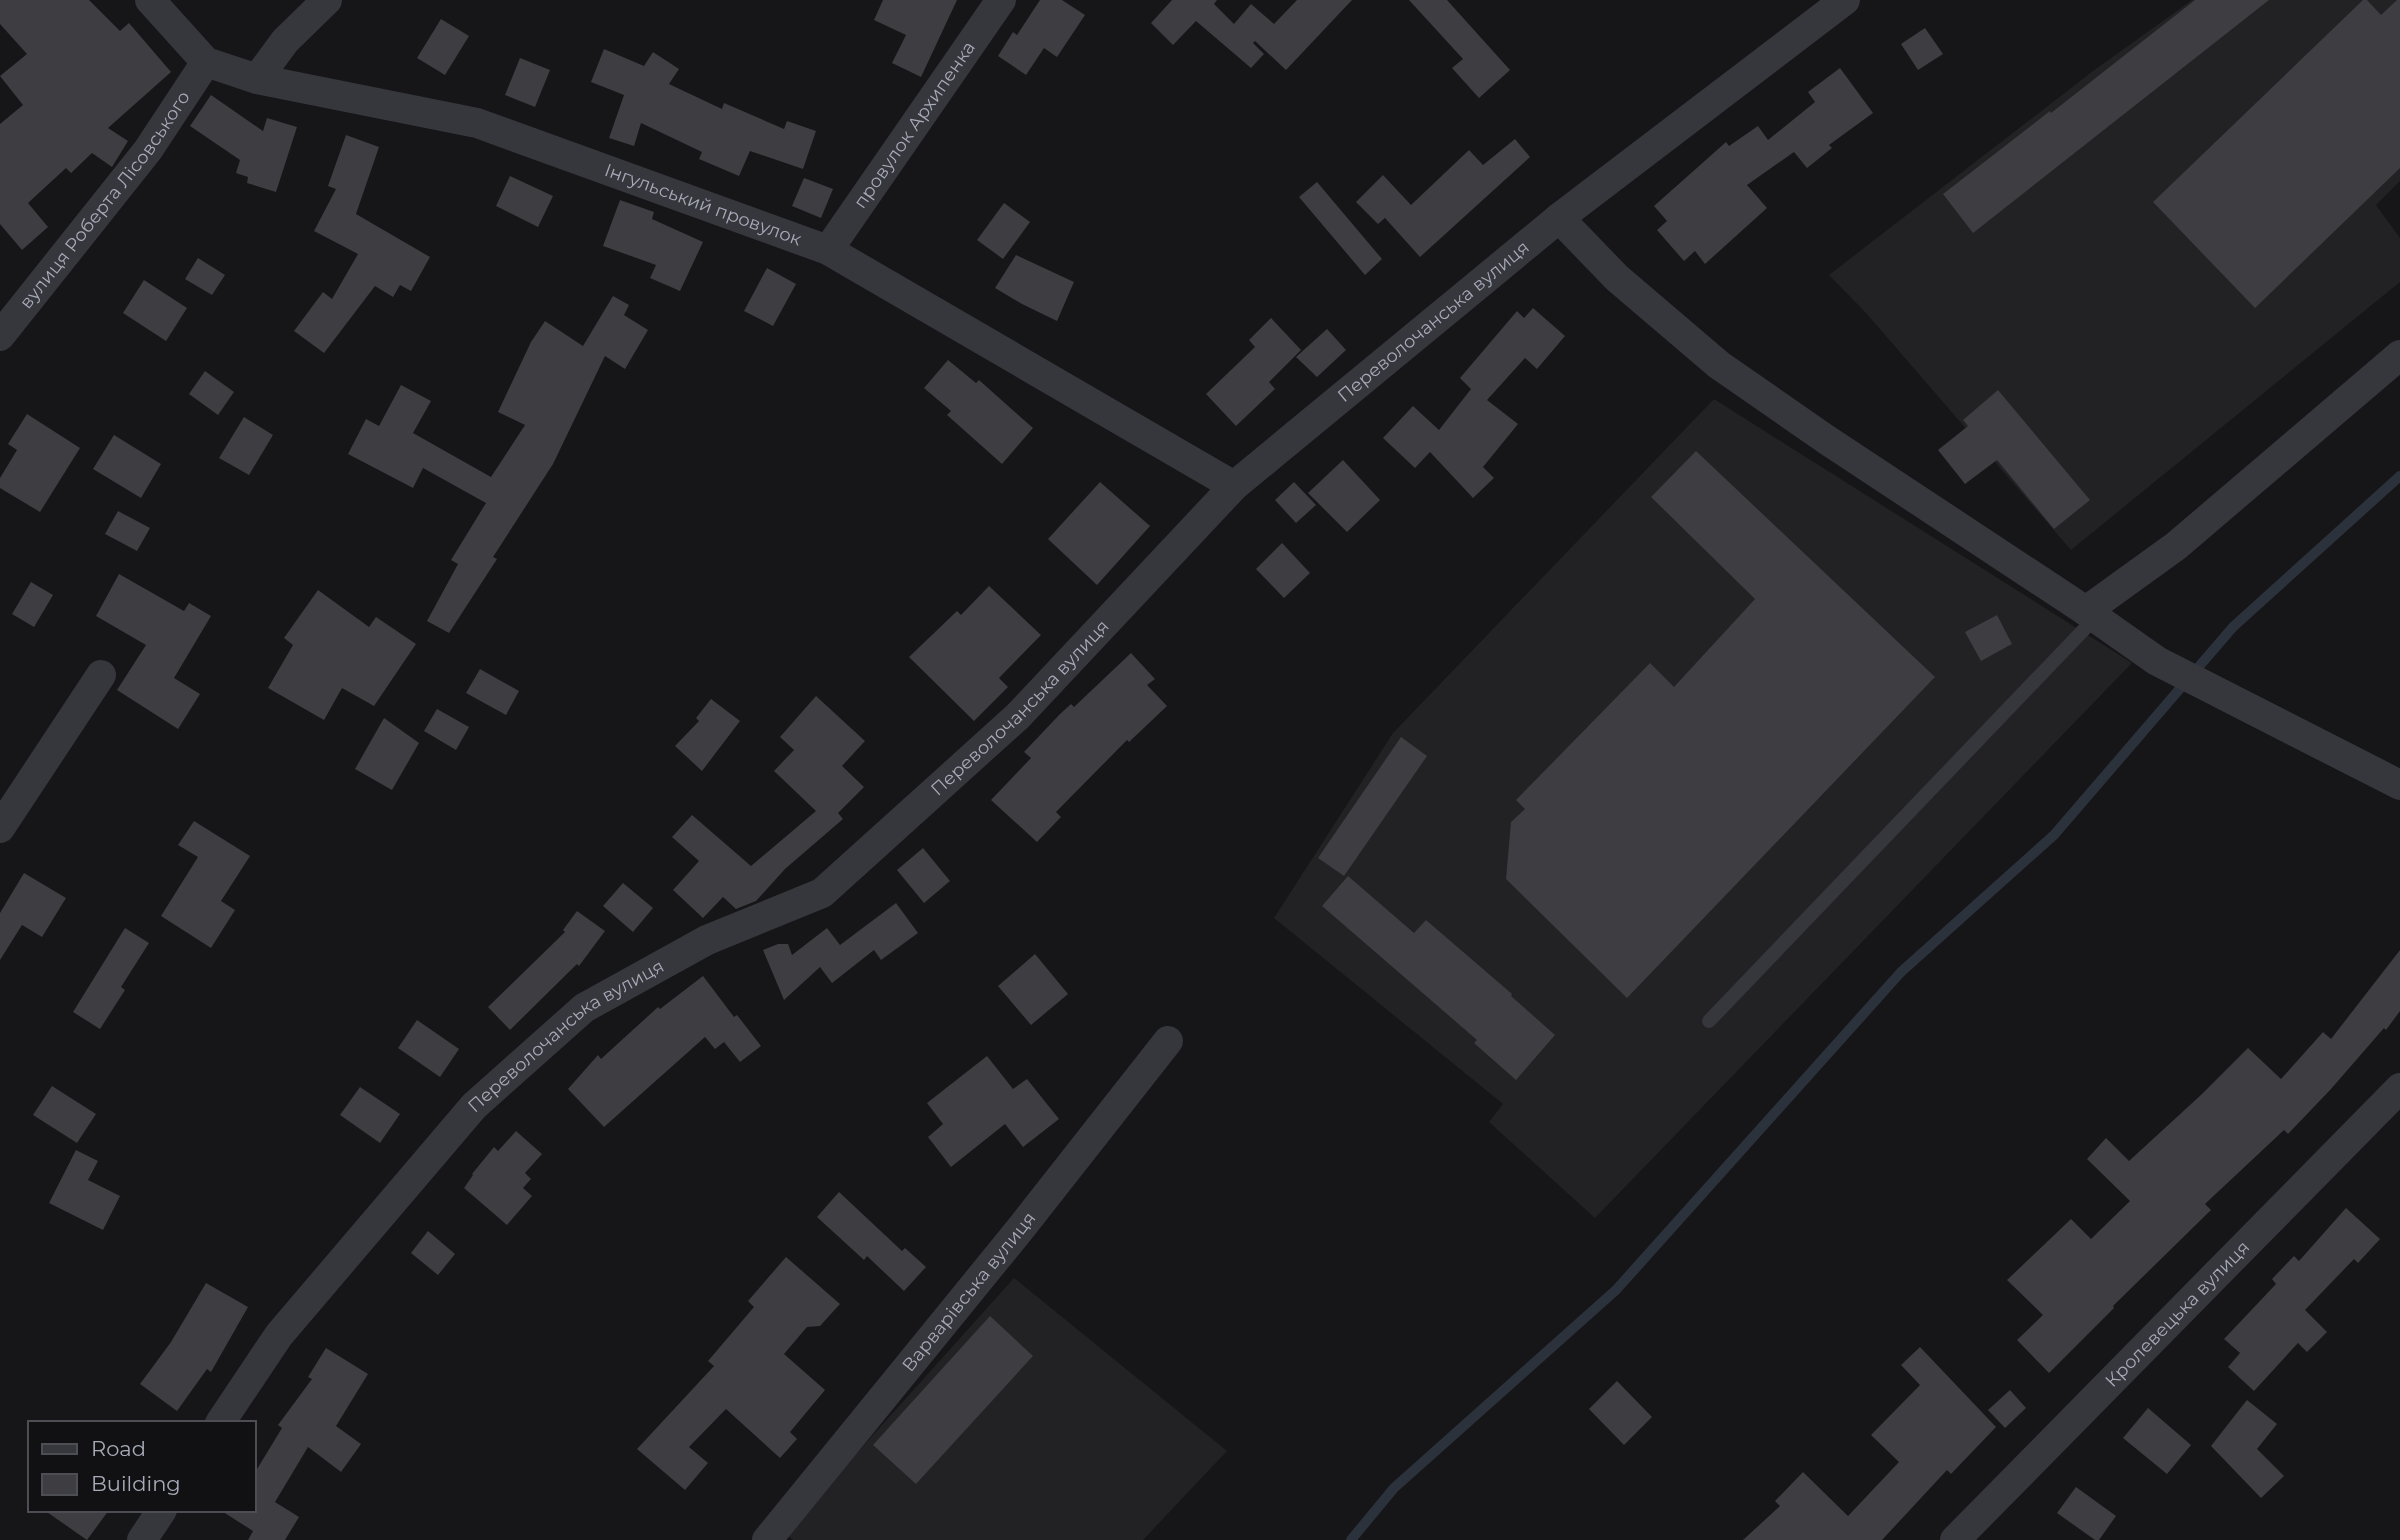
<svg xmlns="http://www.w3.org/2000/svg" width="2400" height="1540" viewBox="0 0 2400 1540" font-family="Montserrat,sans-serif">
<style>
.built{fill:#222124}
.lines{fill:none;stroke-linecap:round;stroke-linejoin:round}
.stream{stroke:#2b323c;stroke-width:10}
.building{fill:#3d3d42}
.service{stroke:#36373c;stroke-width:14}
.minor{stroke:#36373c;stroke-width:30}
.labels{text-anchor:middle;stroke-width:6;stroke-linejoin:round;paint-order:stroke}
.street-label{font-size:18px;fill:#a7aab8;stroke:#111012}
</style>
<rect width="100%" height="100%" fill="#161517"/>
<!-- built -->
<g class="built">
<polygon points="2192,0 2400,0 2400,181 2376,205 2400,238 2400,282 2071,550 1866,313 1829,275 2093,71"/>
<polygon points="1714,399 2132,663 1595,1218 1489,1122 1503,1104 1274,918 1393,733"/>
<polygon points="1014,1278 1227,1451 1143,1540 793,1540 785,1533"/>
</g>
<g class="lines">
<!-- stream -->
<polyline class="stream" points="1351,1540 1394,1488 1616,1290 1901,972 2054,835 2233,627 2400,476"/>
</g>
<!-- building -->
<g class="building">
<polygon points="0,0 89,0 120,31 129,23 171,72 108,128 128,141 112,167 92,153 71,173 66,168 28,203 48,227 22,250 0,224 0,124 23,105 0,76 27,54 0,24"/>
<polygon points="883,0 957,0 921,77 892,63 906,35 874,20"/>
<polygon points="1040,0 1062,0 1085,15 1057,57 1044,48 1026,75 998,56 1013,32 1017,35"/>
<polygon points="1172,0 1217,0 1214,4 1234,24 1251,4 1274,24 1297,0 1352,0 1286,70 1255,41 1253,43 1264,54 1251,68 1196,21 1173,45 1151,23"/>
<polygon points="1409,0 1447,0 1510,70 1479,98 1452,68 1463,59"/>
<polygon points="2195,0 2269,0 1973,233 1943,194 2050,111 2051,113"/>
<polygon points="2363,0 2367,0 2381,15 2397,0 2400,0 2400,168 2255,308 2153,202"/>
<polygon points="441,19 469,36 445,75 417,58"/>
<polygon points="1925,28 1943,54 1918,70 1901,44"/>
<polygon points="604,49 644,66 653,52 679,69 669,84 722,109 724,103 784,129 787,121 816,131 803,169 750,151 739,176 699,159 702,152 641,123 634,146 609,138 624,95 591,82"/>
<polygon points="520,58 550,70 535,107 505,95"/>
<polygon points="1840,68 1873,113 1829,145 1832,148 1807,168 1794,152 1747,185 1767,208 1705,264 1695,251 1684,261 1657,230 1667,221 1654,206 1726,142 1729,146 1758,126 1768,140 1815,102 1808,92"/>
<polygon points="211,95 263,131 267,118 297,127 276,192 247,183 248,177 236,173 240,160 190,126"/>
<polygon points="346,135 379,147 356,214 430,257 411,291 400,285 393,297 375,286 324,353 294,331 323,292 332,299 358,254 314,231 336,189 328,186"/>
<polygon points="1515,139 1530,157 1420,257 1385,218 1378,224 1356,202 1383,175 1411,205 1469,150 1483,165"/>
<polygon points="510,176 553,196 538,227 496,206"/>
<polygon points="804,178 833,189 821,218 792,206"/>
<polygon points="1317,182 1382,259 1365,275 1299,197"/>
<polygon points="620,200 654,212 652,219 703,242 680,291 650,278 656,265 603,246"/>
<polygon points="1004,203 1030,222 1003,259 977,240"/>
<polygon points="1016,255 1074,282 1057,321 1022,304 995,288"/>
<polygon points="198,258 225,275 212,295 185,279"/>
<polygon points="767,268 796,284 773,326 744,311"/>
<polygon points="144,280 187,308 166,341 123,313"/>
<polygon points="613,296 629,305 624,315 648,330 625,369 605,356 553,464 493,557 497,559 449,633 427,621 458,564 451,560 486,503 423,468 413,488 348,454 366,419 379,426 401,385 431,401 413,433 491,477 525,425 498,412 531,342 545,321 583,346"/>
<polygon points="1533,308 1565,336 1537,369 1525,358 1487,400 1518,424 1483,467 1494,478 1473,498 1430,452 1415,468 1383,438 1413,406 1439,430 1471,389 1460,378 1517,311 1524,318"/>
<polygon points="1271,318 1301,350 1269,382 1275,389 1236,426 1206,394 1255,347 1249,340"/>
<polygon points="1327,329 1346,350 1317,377 1296,357"/>
<polygon points="948,360 976,383 979,380 1033,428 1002,464 947,415 951,411 924,388"/>
<polygon points="205,371 234,392 218,415 189,394"/>
<polygon points="1998,390 2090,500 2054,529 1997,460 1965,484 1938,450 1968,426 1963,420"/>
<polygon points="27,414 80,448 40,512 0,488 0,478 17,450 8,444"/>
<polygon points="244,417 273,435 249,475 219,458"/>
<polygon points="114,435 161,464 141,498 93,469"/>
<polygon points="1696,451 1935,677 1627,998 1506,879 1511,822 1525,809 1516,800 1650,663 1674,687 1755,599 1651,497"/>
<polygon points="1343,460 1380,500 1347,532 1308,493"/>
<polygon points="1100,482 1150,526 1097,585 1048,539"/>
<polygon points="1294,482 1316,505 1296,523 1275,500"/>
<polygon points="118,511 150,528 137,551 105,534"/>
<polygon points="1282,543 1310,573 1284,598 1256,569"/>
<polygon points="119,574 184,611 189,603 211,616 174,678 200,694 178,729 117,690 146,645 96,616"/>
<polygon points="31,582 53,595 34,627 12,614"/>
<polygon points="989,586 1041,635 999,678 1008,687 974,721 909,657 957,611 961,615"/>
<polygon points="318,590 369,627 376,617 416,644 374,706 342,688 324,720 268,688 293,645 284,638"/>
<polygon points="1997,615 2012,644 1981,661 1965,632"/>
<polygon points="1131,653 1155,679 1147,685 1167,706 1129,742 1127,740 1056,812 1061,817 1037,842 991,800 1031,758 1024,752 1060,714 1071,704 1074,707"/>
<polygon points="480,669 519,691 506,715 466,693"/>
<polygon points="816,696 865,741 842,766 864,787 838,813 843,819 785,869 756,901 736,909 723,897 703,918 673,890 699,861 672,837 692,815 751,866 816,811 774,771 794,750 780,737"/>
<polygon points="711,699 740,721 702,771 675,746 699,721 696,718"/>
<polygon points="437,709 469,727 456,750 424,731"/>
<polygon points="384,718 419,743 392,790 355,769"/>
<polygon points="1401,737 1427,756 1344,876 1318,858"/>
<polygon points="194,821 250,856 221,901 235,910 211,948 161,916 198,857 178,845"/>
<polygon points="923,848 950,881 924,903 897,870"/>
<polygon points="24,873 66,898 42,937 22,925 0,960 0,913"/>
<polygon points="1348,876 1414,933 1426,920 1512,994 1511,996 1555,1035 1516,1080 1474,1043 1477,1040 1322,906"/>
<polygon points="623,883 653,908 633,932 603,906"/>
<polygon points="896,903 918,933 881,960 874,950 832,983 820,967 784,1000 763,950 778,944 788,944 792,955 827,928 840,945"/>
<polygon points="577,911 605,931 579,966 577,964 510,1030 488,1007 565,932 563,930"/>
<polygon points="125,928 149,943 121,987 125,990 100,1029 73,1012"/>
<polygon points="2400,950 2400,1011 2386,1030 2384,1028 2331,1089 2288,1134 2284,1130 2205,1204 2211,1210 2113,1306 2114,1308 2049,1373 2017,1340 2043,1315 2007,1280 2071,1219 2091,1239 2130,1201 2087,1159 2106,1138 2129,1161 2202,1094 2248,1048 2281,1079 2323,1032 2331,1039"/>
<polygon points="1035,954 1068,994 1031,1025 998,986"/>
<polygon points="703,976 734,1017 737,1015 761,1046 740,1062 724,1042 715,1049 705,1037 604,1127 568,1089 598,1055 601,1059 658,1007 660,1009"/>
<polygon points="417,1020 459,1049 440,1077 398,1048"/>
<polygon points="987,1056 1013,1089 1027,1079 1059,1119 1023,1147 1005,1124 951,1167 928,1137 943,1124 927,1103"/>
<polygon points="52,1086 96,1114 77,1143 33,1115"/>
<polygon points="360,1087 400,1114 380,1143 340,1115"/>
<polygon points="516,1131 542,1154 525,1173 531,1179 523,1188 532,1196 507,1225 464,1188 473,1175 472,1174 494,1147 498,1151"/>
<polygon points="76,1150 98,1161 88,1180 120,1196 103,1230 49,1203"/>
<polygon points="839,1192 902,1251 905,1248 926,1267 904,1291 867,1256 864,1260 817,1217"/>
<polygon points="2346,1208 2380,1239 2358,1263 2354,1259 2305,1310 2327,1332 2307,1352 2298,1343 2254,1391 2228,1367 2240,1353 2224,1339 2276,1284 2272,1279 2294,1256 2299,1261"/>
<polygon points="428,1231 455,1254 438,1275 411,1253"/>
<polygon points="786,1257 840,1304 820,1326 807,1327 784,1354 825,1390 790,1432 797,1439 780,1458 726,1409 689,1447 708,1463 685,1490 637,1449 714,1366 708,1361 754,1307 748,1301"/>
<polygon points="206,1283 248,1307 211,1372 207,1369 177,1411 140,1384 171,1342"/>
<polygon points="990,1316 1033,1356 916,1484 873,1445"/>
<polygon points="1920,1347 1996,1427 1951,1474 1947,1470 1882,1540 1743,1540 1780,1506 1775,1501 1803,1472 1848,1516 1899,1462 1871,1435 1920,1385 1901,1365"/>
<polygon points="326,1348 368,1374 336,1426 361,1444 341,1472 308,1447 275,1502 299,1517 285,1540 248,1540 253,1531 220,1510 254,1510 254,1474 282,1428 278,1425 312,1379 308,1377"/>
<polygon points="1617,1381 1652,1417 1624,1445 1589,1409"/>
<polygon points="2010,1390 2026,1408 2005,1428 1988,1410"/>
<polygon points="2247,1400 2277,1424 2257,1449 2284,1476 2261,1498 2211,1446"/>
<polygon points="2148,1408 2191,1445 2167,1474 2123,1438"/>
<polygon points="2076,1487 2116,1516 2099,1540 2095,1540 2057,1513"/>
<polygon points="44,1510 109,1510 87,1540"/>
</g>
<g class="lines">
<!-- service -->
<polyline class="service" points="1709,1021 2095,618"/>
<!-- minor -->
<g class="minor">
<path id="s1" d="M150,0L206,62L257,79L477,123L828,250L1234,486"/>
<polyline points="257,79 285,41 327,0"/>
<polyline points="1559,218 1617,278 1719,365 1827,440 2086,611 2157,661 2400,785"/>
<path id="s2" d="M828,250L1001,0"/>
<path id="s3" d="M0,336L148,150L206,62"/>
<polyline points="2086,611 2176,546 2400,355"/>
<polyline points="0,828 101,675"/>
<path id="s4" d="M220,1423L279,1335L474,1106L584,1008L707,940L822,893L1018,716L1234,486L1559,218L1845,0"/>
<polyline points="142,1540 162,1510"/>
<path id="s5" d="M767,1540L1021,1228L1168,1041"/>
<path id="s6" d="M1955,1540L2400,1088"/>
</g>
</g>
<g class="labels">
<!-- street labels -->
<g class="street-label">
<text dy="6" stroke="none"><textPath href="#s2" startOffset="152">провулок Архипенка</textPath></text>
<text dy="6" stroke="none"><textPath href="#s3" startOffset="172">вулиця Роберта Лісовського</textPath></text>
<text dy="6" stroke="none"><textPath href="#s1" startOffset="602">Інгульський провулок</textPath></text>
<text dy="6" stroke="none"><textPath href="#s4" startOffset="1657">Переволочанська вулиця</textPath></text>
<text dy="6" stroke="none"><textPath href="#s4" startOffset="1090">Переволочанська вулиця</textPath></text>
<text dy="6" stroke="none"><textPath href="#s4" startOffset="523">Переволочанська вулиця</textPath></text>
<text dy="6" stroke="none"><textPath href="#s5" startOffset="320">Варварівська вулиця</textPath></text>
<text dy="6" stroke="none"><textPath href="#s6" startOffset="317">Кролевецька вулиця</textPath></text>
</g>
</g>
<!-- legend -->
<rect x="28" y="1421" width="228" height="91" fill="#111012" stroke="#4d4e54" stroke-width="2"/>
<rect x="42" y="1444" width="35" height="10" fill="#36373c" stroke="#4d4e54" stroke-width="2"/>
<text x="91" y="1456" font-size="21" fill="#a7aab8">Road</text>
<rect x="42" y="1474" width="35" height="21" fill="#3d3d42" stroke="#4d4e54" stroke-width="2"/>
<text x="91" y="1491" font-size="21" fill="#a7aab8">Building</text>
</svg>
